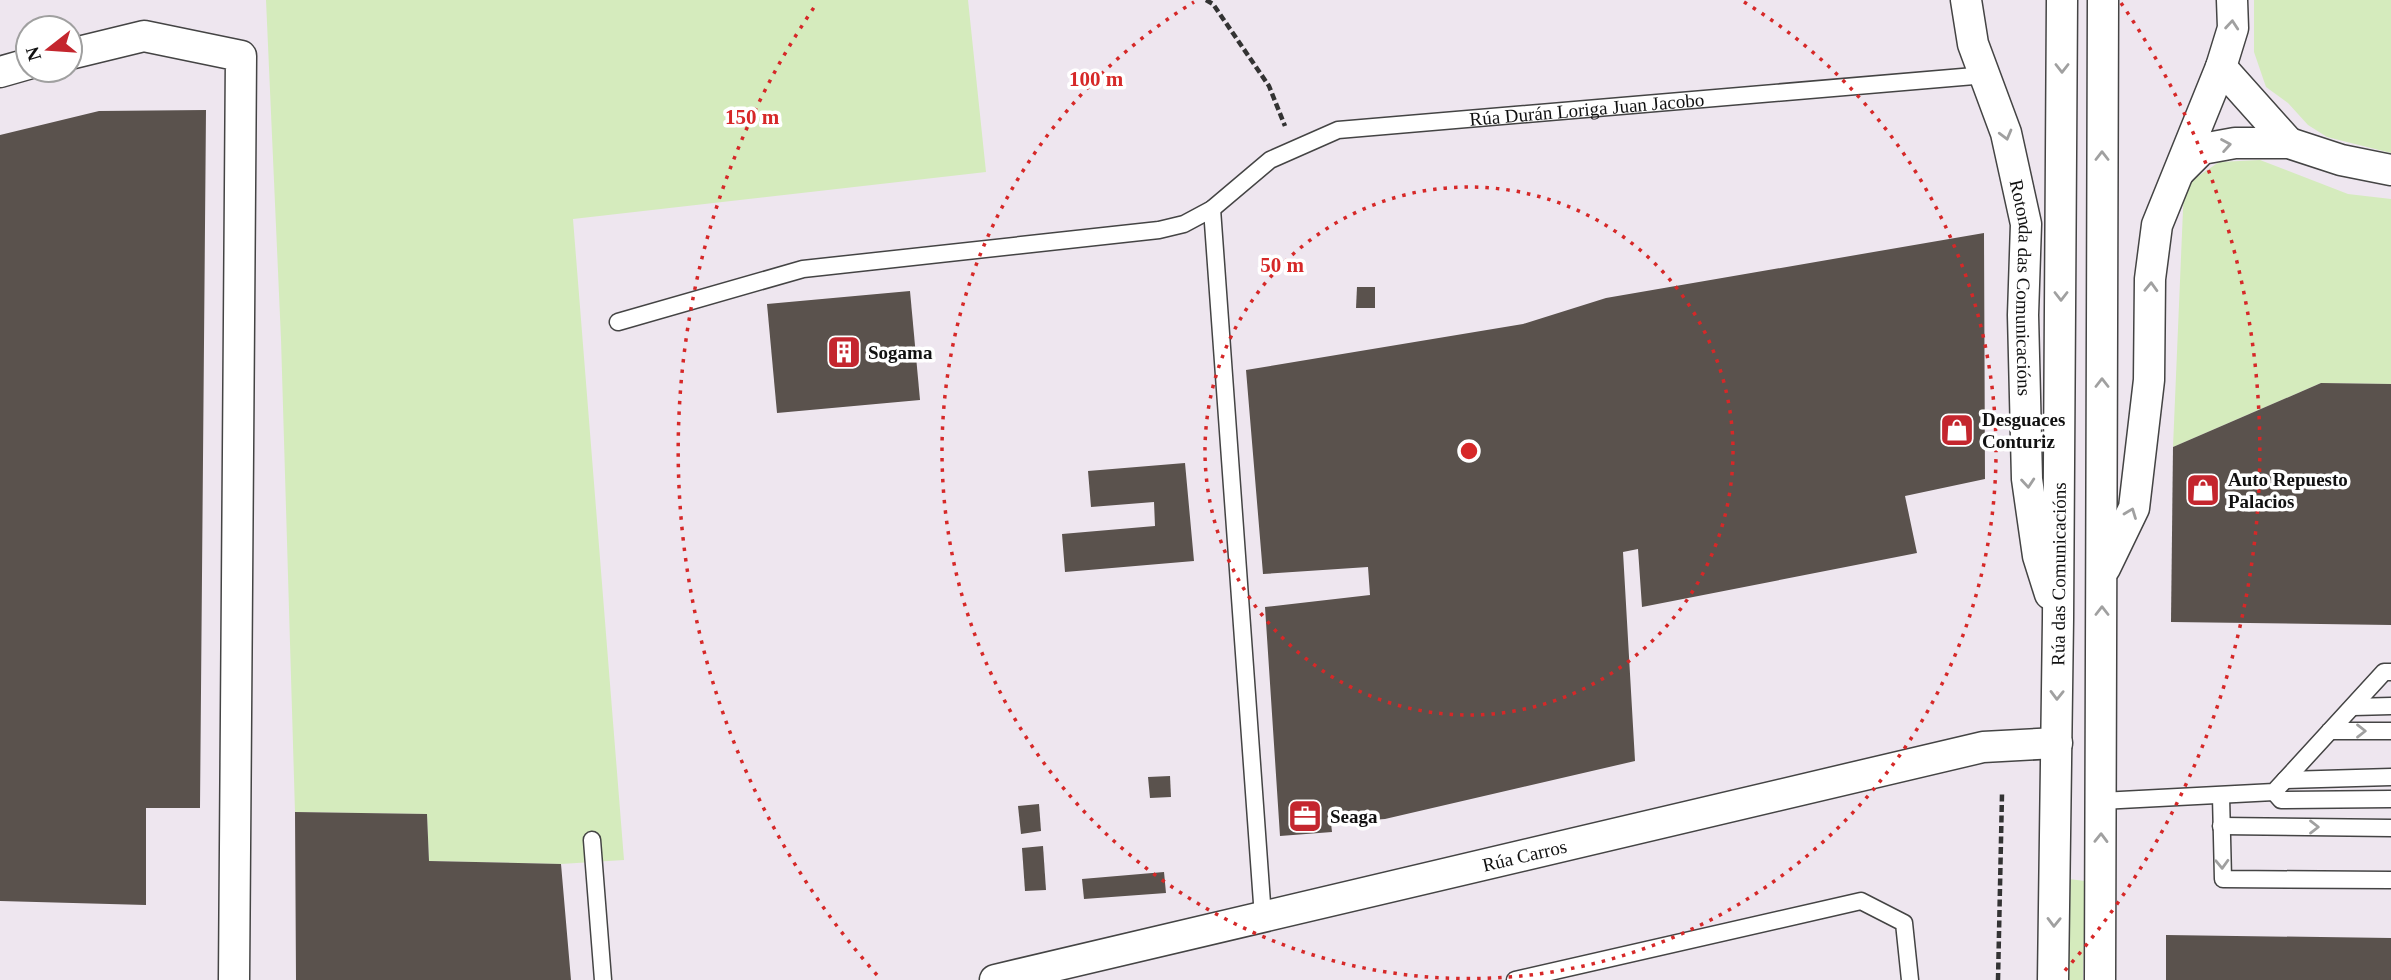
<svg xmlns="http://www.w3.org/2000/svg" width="2391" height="980" viewBox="0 0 2391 980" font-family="'Times New Roman',serif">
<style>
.industrial{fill:#eee6ef;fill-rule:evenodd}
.green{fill:#d5ebbd}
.building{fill:#5a524d}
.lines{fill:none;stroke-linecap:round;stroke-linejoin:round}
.lane-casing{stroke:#444;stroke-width:19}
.street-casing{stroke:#444;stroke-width:33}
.path{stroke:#333;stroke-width:4.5;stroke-dasharray:7 3.5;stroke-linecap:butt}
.lane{stroke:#fff;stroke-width:16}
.street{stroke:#fff;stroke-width:30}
.oneway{stroke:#a0a0a0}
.ring{fill:none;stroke:#d62828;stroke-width:3.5;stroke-dasharray:3.5 7}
.labels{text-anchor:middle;stroke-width:7;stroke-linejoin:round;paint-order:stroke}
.street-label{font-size:19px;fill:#111;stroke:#fff}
.poi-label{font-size:19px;font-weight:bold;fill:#111;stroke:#fff;text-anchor:start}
.centre{fill:#d62828;stroke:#fff;stroke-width:3.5}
.ring-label{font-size:21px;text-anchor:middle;font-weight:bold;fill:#d62828;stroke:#fff;stroke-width:7;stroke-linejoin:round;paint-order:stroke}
</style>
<rect width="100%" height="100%" fill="#fffdf5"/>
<!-- industrial -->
<path class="industrial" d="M0,0H2391V980H0ZM28,28H70V70H28Z"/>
<!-- green -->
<g class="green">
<polygon points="266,0 968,0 986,172 573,219 624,860 561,864 429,861 427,814 295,812 281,339"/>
<polygon points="2254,0 2391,0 2391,153 2327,137 2308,125 2288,103 2266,87 2254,52"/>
<polygon points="2260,160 2348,194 2391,199 2391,384 2321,383 2173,447 2184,186 2219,162"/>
<polygon points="2069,879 2085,881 2083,980 2067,980"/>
</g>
<!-- building -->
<g class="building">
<polygon points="206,110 200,808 146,808 146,905 0,901 0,135 99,111"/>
<polygon points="1984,233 1985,479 1905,496 1917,553 1642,607 1638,549 1623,552 1635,761 1385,819 1331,823 1332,832 1280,836 1265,607 1370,595 1368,567 1263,574 1246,370 1523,324 1606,298"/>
<polygon points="1357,287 1375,287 1375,308 1356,308"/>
<polygon points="910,291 920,400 777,413 767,304"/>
<polygon points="2321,383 2391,384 2391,625 2171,622 2173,447"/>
<polygon points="1185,463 1194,561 1065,572 1062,534 1155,526 1154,502 1091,507 1088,471"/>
<polygon points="1170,776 1171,797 1150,798 1148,777"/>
<polygon points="1039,804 1041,831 1021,834 1018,806"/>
<polygon points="295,812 427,814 429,861 561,864 571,980 296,980"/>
<polygon points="1043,846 1046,890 1025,891 1022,848"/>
<polygon points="1164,872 1166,893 1084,899 1082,879"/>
<polygon points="2166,935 2391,938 2391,980 2166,980"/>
</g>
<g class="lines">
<!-- lane casing -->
<g class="lane-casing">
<g id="lane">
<polyline points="1212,209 1263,917"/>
<path id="s1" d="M618,322L803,269L1159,230L1184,224L1212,209L1270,160L1338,130L1986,75"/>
<polyline points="2353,707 2391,706"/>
<polyline points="2330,731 2391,731"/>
<polyline points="2285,780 2391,777"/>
<polyline points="2274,792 2281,800 2391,799"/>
<polyline points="2221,796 2223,879 2391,880"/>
<polyline points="2101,801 2274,792 2384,672 2391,672"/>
<polyline points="2221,826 2391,828"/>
<polyline points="592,840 603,980"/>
<polyline points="1515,980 1861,901 1904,923 1910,980"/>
</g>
</g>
<!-- street casing -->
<g class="street-casing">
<g id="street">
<path id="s2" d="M1966,0L1973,44L2006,133L2026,224L2023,315L2027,479L2038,556L2050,594"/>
<polyline points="70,54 144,36 241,56 234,980"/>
<polyline points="2221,67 2289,143"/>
<polyline points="0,72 28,64"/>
<polyline points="2180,171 2202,149 2235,143 2289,143 2341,160 2391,170"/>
<polyline points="2105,568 2134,508 2149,380 2150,279 2157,225 2221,67 2233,28 2232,0"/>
<path id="s3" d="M995,980L1983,747L2057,743"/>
<path id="s4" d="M2053,980L2058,619L2062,0"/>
<polyline points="2100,980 2103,0"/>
</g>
</g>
<!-- path -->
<g class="path">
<polyline points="1206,0 1213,4 1269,86 1285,126"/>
<polyline points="1998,980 2002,794"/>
</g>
<!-- lane -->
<use href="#lane" class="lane"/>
<!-- street -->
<use href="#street" class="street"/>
</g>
<!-- one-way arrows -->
<defs><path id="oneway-chevron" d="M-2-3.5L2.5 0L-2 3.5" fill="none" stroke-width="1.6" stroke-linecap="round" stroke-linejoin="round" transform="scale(1.75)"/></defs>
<g class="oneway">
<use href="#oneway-chevron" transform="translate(2232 25) rotate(-85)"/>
<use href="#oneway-chevron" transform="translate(2062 68) rotate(90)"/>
<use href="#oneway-chevron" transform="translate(2006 135) rotate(75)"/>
<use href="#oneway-chevron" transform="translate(2226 145) rotate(-10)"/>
<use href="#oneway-chevron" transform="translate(2102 156) rotate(-90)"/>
<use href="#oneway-chevron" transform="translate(2151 287) rotate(-88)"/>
<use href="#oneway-chevron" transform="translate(2061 296) rotate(90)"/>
<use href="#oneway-chevron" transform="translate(2102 383) rotate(-90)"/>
<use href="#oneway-chevron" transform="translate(2028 483) rotate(85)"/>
<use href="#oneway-chevron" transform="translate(2131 513) rotate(-69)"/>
<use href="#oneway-chevron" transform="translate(2102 611) rotate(-90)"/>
<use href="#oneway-chevron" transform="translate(2057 695) rotate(91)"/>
<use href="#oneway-chevron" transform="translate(2361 731)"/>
<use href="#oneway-chevron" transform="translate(2314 827)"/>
<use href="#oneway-chevron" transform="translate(2101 838) rotate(-89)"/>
<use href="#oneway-chevron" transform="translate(2222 864) rotate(88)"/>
<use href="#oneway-chevron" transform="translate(2054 922) rotate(91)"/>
</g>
<!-- distance rings -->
<g class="ring">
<circle cx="1469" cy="451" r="264"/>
<path d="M1744 2A527 527 0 1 1 1194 2"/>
<path d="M877 975A791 791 0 0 1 817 3M2121 3A791 791 0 0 1 2061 975"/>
</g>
<!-- icons -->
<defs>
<g id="building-square" transform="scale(1.75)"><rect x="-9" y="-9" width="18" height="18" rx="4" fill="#c4262e" stroke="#fff"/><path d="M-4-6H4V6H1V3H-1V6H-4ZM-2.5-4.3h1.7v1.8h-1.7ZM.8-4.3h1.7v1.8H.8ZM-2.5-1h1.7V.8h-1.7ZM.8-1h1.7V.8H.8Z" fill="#fff"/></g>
<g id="shop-square" transform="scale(1.75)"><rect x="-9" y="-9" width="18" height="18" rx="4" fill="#c4262e" stroke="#fff"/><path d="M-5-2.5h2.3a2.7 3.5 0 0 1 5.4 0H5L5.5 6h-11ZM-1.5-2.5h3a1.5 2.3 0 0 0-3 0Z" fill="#fff"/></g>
<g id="office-square" transform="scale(1.75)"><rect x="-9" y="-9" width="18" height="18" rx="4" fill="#c4262e" stroke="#fff"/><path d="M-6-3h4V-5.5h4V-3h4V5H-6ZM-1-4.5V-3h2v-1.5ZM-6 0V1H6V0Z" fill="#fff"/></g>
</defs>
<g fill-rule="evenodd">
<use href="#building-square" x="844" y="352"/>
<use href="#shop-square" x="1957" y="430"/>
<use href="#shop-square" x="2203" y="490"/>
<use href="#office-square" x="1305" y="816"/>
</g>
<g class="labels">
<!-- street labels -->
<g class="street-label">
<text dy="7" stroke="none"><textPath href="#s1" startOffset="1008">Rúa Durán Loriga Juan Jacobo</textPath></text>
<text dy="7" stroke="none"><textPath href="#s2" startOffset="296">Rotonda das Comunicacións</textPath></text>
<text dy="7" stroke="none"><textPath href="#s4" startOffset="406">Rúa das Comunicacións</textPath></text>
<text dy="7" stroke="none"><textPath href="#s3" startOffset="544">Rúa Carros</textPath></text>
</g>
<!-- poi labels -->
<g class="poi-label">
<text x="868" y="359">Sogama</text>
<text x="1982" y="426">Desguaces<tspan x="1982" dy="22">Conturiz</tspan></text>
<text x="2228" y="486">Auto Repuesto<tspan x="2228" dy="22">Palacios</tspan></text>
<text x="1330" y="823">Seaga</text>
</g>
</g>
<circle cx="1469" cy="451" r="10" class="centre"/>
<g class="ring-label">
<text x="1096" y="86">100 m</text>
<text x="752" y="124">150 m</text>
<text x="1282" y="272">50 m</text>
</g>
<!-- north arrow -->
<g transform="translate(49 49) rotate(253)"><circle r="33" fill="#ffffff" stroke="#a0a0a0" stroke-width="2"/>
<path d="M0-5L12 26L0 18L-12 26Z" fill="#c4262e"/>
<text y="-10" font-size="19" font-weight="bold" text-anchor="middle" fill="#111111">N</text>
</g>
</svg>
